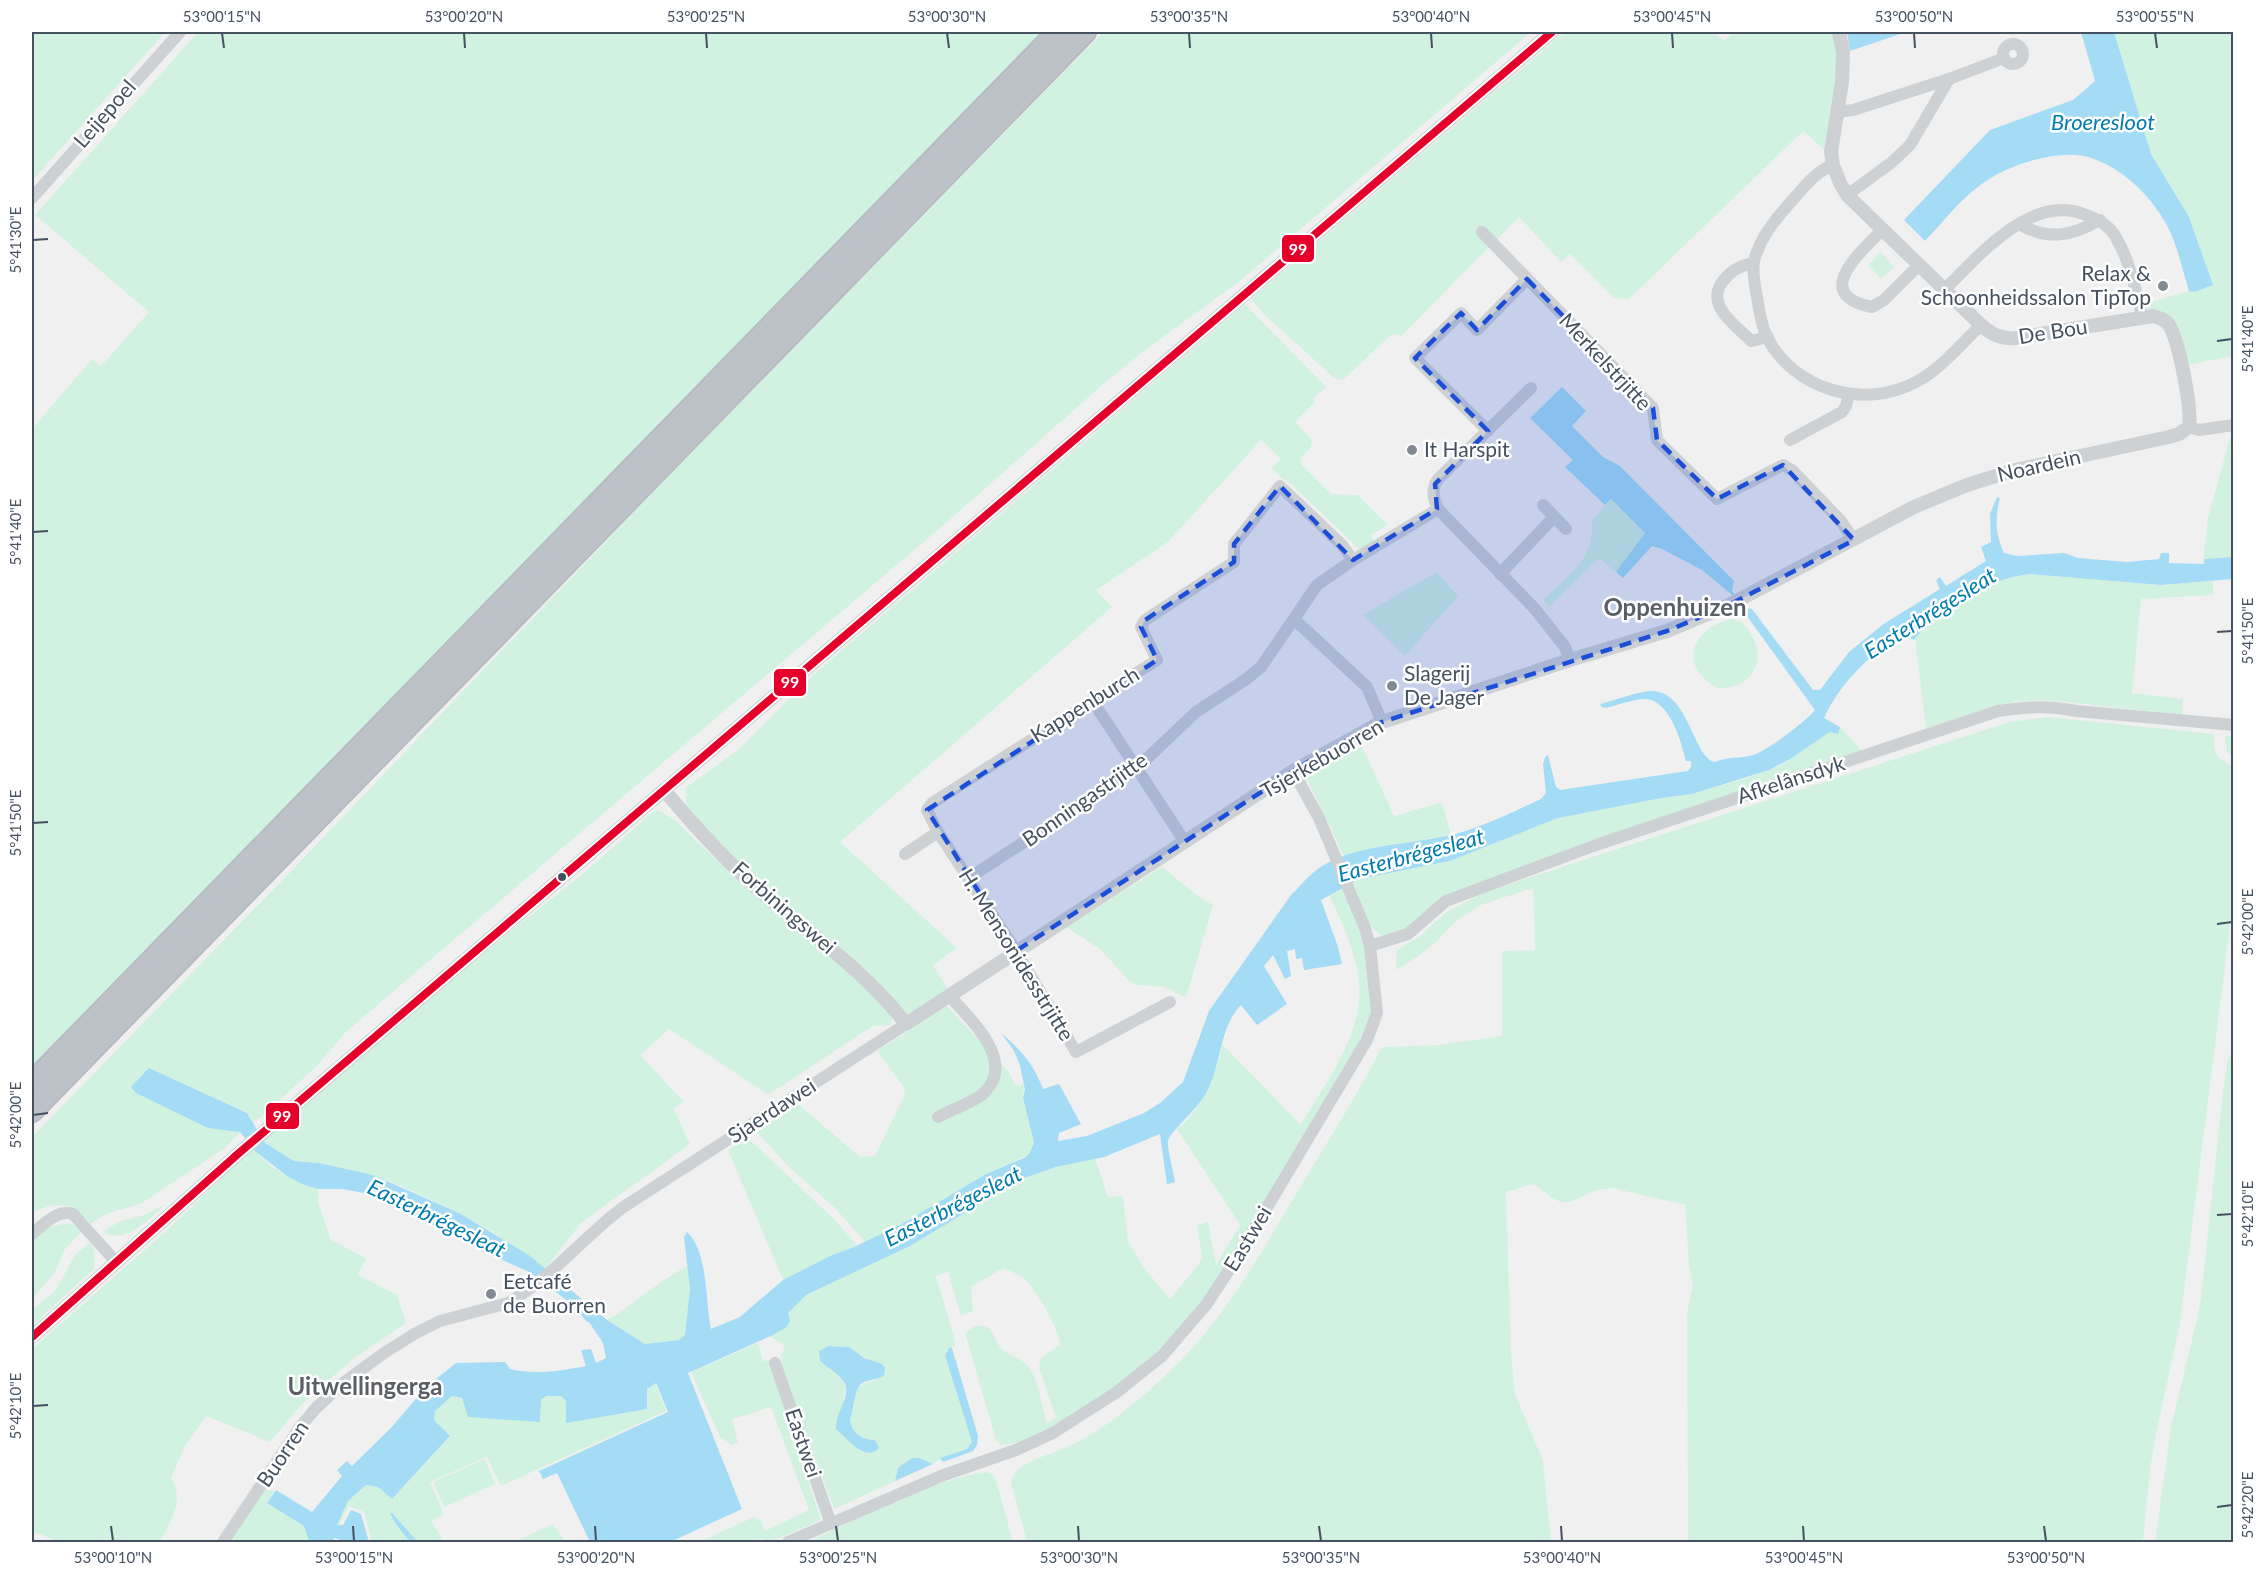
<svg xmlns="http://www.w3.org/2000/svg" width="2265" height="1574" viewBox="0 0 2265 1574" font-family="Lato,sans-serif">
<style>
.green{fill:#d2f2e1;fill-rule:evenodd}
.water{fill:#a3dcf4}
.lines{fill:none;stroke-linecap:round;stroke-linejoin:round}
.motorway-casing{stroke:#b4b9c1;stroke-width:24}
.minor{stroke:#ced1d4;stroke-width:12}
.tertiary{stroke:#ced1d4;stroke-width:14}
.motorway{stroke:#bdc2c9;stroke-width:21}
.bus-1-casing{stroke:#fff;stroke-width:12}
.bus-1{stroke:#e4002b;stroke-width:8}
.marked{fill:#1d4ed8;fill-opacity:0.2;stroke:#1d4ed8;stroke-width:4.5;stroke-dasharray:12 8;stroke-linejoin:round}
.ticks{fill:none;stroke:#45515f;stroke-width:2}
.poi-dot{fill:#818992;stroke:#fff;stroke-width:2}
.bus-dot{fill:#45515f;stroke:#fff;stroke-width:2}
.labels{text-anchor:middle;stroke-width:5;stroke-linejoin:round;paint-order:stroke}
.street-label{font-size:21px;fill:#45515f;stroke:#fff}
.poi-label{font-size:21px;fill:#45515f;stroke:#fff;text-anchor:start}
.water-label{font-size:22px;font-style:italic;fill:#017caf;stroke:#fff}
.quarter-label{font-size:24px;font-weight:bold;fill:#5b5f65;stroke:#fff}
.line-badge{stroke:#fff;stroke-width:2}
.badge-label{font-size:16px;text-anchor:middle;font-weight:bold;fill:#fff}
.neatline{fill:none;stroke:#45515f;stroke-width:2}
.ticks-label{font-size:15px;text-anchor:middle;fill:#45515f}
</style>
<rect width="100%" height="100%" fill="#f1f0f0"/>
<!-- green -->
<g class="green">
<polygon points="32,32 165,32 32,181"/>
<polygon points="198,32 1047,32 32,1071 32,429 92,359 101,366 149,312 35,215"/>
<path d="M1103,32H1531L1240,281L1148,348L1107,381L939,529L403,983L346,1032L317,1066L260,1118L253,1121L247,1113L149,1068L232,1130L240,1132L225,1148L142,1203L106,1214L91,1224C71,1202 58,1200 32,1213V1137L297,865L674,470Z"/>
<path d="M1565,32H1715L1724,41L1733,32H1835C1842,71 1833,114 1828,153L1803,131L1629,299L1614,298L1570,254L1561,262L1519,217L1401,336L1395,334L1391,335L1345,378L1341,380L1334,378L1265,315L1251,299Z"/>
<path d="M2114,32H2233V356L2187,365C2182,338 2183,313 2150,310L2144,304L2189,291L2195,292L2213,285L2189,217L2151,154Z"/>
<polygon points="1881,252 1894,267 1881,279 1868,265"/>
<polygon points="1245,304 1326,387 1313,399 1315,402 1295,422 1312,440 1311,447 1300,459 1301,464 1331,494 1358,495 1388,525 1371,535 1375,543 1362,550 1358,548 1288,481 1285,481 1271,468 1281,459 1261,440 1168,542 1096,590 1112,607 840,842 957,948 933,965 948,990 911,1014 905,1014 747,875 691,814 686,804 685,788 738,750 813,675"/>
<polygon points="2230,437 2233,437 2233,557 2206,559 2205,564 2203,564 2208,518"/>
<path d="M1611,499L1646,534L1616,572L1601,560H1597L1549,607L1543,600C1568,576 1595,559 1592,521Z"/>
<polygon points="1436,572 1458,596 1405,656 1363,615"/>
<path d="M2030,574L2161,585L2213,581V595L2141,599L2132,693L2183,699L2182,715L2047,700L2018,701L1991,707L1926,729L1915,638C1941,604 1988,579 2030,574Z"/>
<path d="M1732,619C1741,620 1746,625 1750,632C1768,661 1752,689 1718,688C1677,667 1691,627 1732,619Z"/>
<path d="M2048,717L2214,734C2213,754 2217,759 2233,766V902L2180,1323L2156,1434L2150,1469L2143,1542H1688L1687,1313L1693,1285L1689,1266L1685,1205L1612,1188L1597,1190L1570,1202H1561L1552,1198L1534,1184L1506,1192L1511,1355L1515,1394L1543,1461L1551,1542H1027L1011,1483C1011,1464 1049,1455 1065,1448C1101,1433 1139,1400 1168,1373C1224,1321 1260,1254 1299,1189C1327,1142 1357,1096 1382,1047L1438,1045L1502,1036V951L1535,950L1533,888L1481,905L1456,921L1436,942L1420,955L1396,970L1397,950L1420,936L1445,913L1485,892L2009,722Z"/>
<polygon points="1840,727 1862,751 1579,845 1481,885 1409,927 1389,936 1382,936 1370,926 1353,883 1359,879 1450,861 1558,818 1662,798 1692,794 1753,776 1781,765 1830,732 1838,734"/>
<polygon points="2225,736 2233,736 2233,757 2226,751"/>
<polygon points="1360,742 1394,816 1442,802 1451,835 1377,848 1344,856 1305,775"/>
<polygon points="654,811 661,811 676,821 714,858 860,980 892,1017 891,1025 873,1026 768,1095 669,1029 640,1055 684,1102 673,1108 690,1144 581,1223 545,1269 496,1234 461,1214 394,1183 373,1175 319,1163 294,1161 265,1143 263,1140 456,975 585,872"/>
<polygon points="1162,867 1198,896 1213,905 1186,998 1165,987 1137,985 1130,982 1100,949 1066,927"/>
<path d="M1342,888L1370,955L1375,1000L1366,1030L1340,1078L1219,1280L1163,1350L1084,1412L1019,1443L1001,1445L996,1440L965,1333L975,1326C995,1324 991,1336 1001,1348C1008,1356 1021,1357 1028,1366C1038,1376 1042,1409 1047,1423L1056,1418L1039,1367L1041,1358L1060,1345C1059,1329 1035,1286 1021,1276C1015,1273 1009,1271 1003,1268L971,1287L973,1311L961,1316L948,1272L936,1276L956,1344L952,1348L950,1347L972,1442C965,1456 944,1454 933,1464L924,1462L898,1468L895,1481L834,1509L784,1374L781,1357L785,1345L770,1337L787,1327V1313L806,1295L910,1246L1021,1179L1056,1167L1095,1158L1108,1197L1123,1196L1128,1241L1144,1268L1170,1299L1198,1265L1202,1257L1197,1225L1208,1222L1216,1265L1240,1225L1177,1129C1204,1108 1215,1076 1222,1044L1301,1125C1323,1087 1355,1045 1359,1000C1362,964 1344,927 1329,895ZM828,1346H842L870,1360L877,1380C846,1386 860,1396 850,1419C851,1434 861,1438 875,1440L862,1452L836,1429L846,1389C843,1376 830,1370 820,1361L819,1351Z"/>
<polygon points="947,1006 1008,1071 1016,1086 1024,1084 1023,1099 1034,1143 1029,1154 1024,1157 986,1174 900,1225 865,1242 834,1207 788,1166 757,1132 798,1104 860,1157 875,1156 904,1096 905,1089 877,1051"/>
<polygon points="2233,1049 2233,1542 2155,1542 2171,1427 2197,1319 2201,1298 2223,1091 2228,1058 2233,1053"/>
<polygon points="748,1138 835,1220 858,1246 832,1255 783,1280 728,1150"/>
<path d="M253,1148C269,1168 294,1182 318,1189V1202L331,1240L366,1258L358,1275L397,1295L406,1323L353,1359L302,1404L270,1442L206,1416L185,1446L171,1478C186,1502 170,1520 160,1542H59L32,1531V1349L167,1230Z"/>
<path d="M166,1204C149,1218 126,1246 103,1232L118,1222L144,1215Z"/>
<polygon points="70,1223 78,1227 81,1232 65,1249 55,1272 32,1299 32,1237 47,1227"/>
<polygon points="90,1242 94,1251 94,1269 32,1326 32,1310 56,1290 75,1255"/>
<path d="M688,1266L690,1289L687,1328L685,1335L679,1340L645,1344L607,1320C636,1304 658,1280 688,1266Z"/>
<polygon points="758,1343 763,1361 770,1360 821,1520 770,1542 764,1542 763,1538 753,1542 698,1542 754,1517 761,1520 765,1531 809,1510 771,1407 732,1419 738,1443 732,1445 720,1437 691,1372"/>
<polygon points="655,1383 666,1411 501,1486 487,1457 430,1482 444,1514 431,1521 444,1542 418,1542 392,1513 391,1517 411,1542 372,1542 364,1512 349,1506 339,1525 337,1525 348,1501 366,1485 378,1487 392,1499 450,1437 434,1420 435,1410 452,1396 540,1422 541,1399 547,1396 561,1396 566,1400 566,1423 647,1389"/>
<polygon points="485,1459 495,1484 444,1507 433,1482"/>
<path d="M987,1472L992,1474L996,1480L1013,1542H808C865,1516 924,1481 987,1472Z"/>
<polygon points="264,1489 274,1491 267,1503 304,1526 309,1542 229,1542"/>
<polygon points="553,1524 565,1542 514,1542"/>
</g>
<!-- water -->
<g class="water">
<polygon points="1847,32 1906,32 1850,51"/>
<path d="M2081,32H2114L2151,154L2189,217L2213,285L2195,292L2189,291C2182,269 2177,242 2165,222C2149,194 2122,168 2091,158C2060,147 2004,166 1979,186C1959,201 1942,223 1925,241L1904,220L1990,130L2073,100L2095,81Z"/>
<path d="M1562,387L1586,411L1572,426L1603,457L1620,466L1734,581L1732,591L1746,608L1752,609L1813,690H1820L1849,652L1885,623L1940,589L1936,580L1940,577L1946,586L1986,561L1981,547L1991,542L1990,514L1997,497L2000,498C1995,518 1995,534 2004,553L2017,556L2064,553L2078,558L2127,562L2159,559L2161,553H2169V563L2204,564L2205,559L2233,557V579L2161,585L2030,574C1987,579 1940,605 1914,640L1902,634C1870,654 1840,683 1824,718L1840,727L1838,734L1830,732L1790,759L1769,770L1692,794L1662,798L1558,818L1450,861L1359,879L1321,900L1338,947L1342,964L1304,970L1302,958L1296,959L1295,949L1287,951L1291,976L1285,979L1273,955L1264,966L1287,1004L1257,1025L1241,1005C1218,1029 1222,1066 1205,1095C1198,1108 1170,1132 1168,1141C1167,1149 1174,1173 1175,1182L1167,1184L1160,1134L1104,1157L1056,1167L1021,1179L910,1246L806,1295L788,1313L790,1321L787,1327L773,1335L688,1373L742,1509L670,1542H590L557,1473L543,1479L539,1471L668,1412L656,1383L647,1389V1409L566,1423V1401L561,1396H547L541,1399L540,1422L468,1417L462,1398L452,1396L435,1411L434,1420L450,1436L392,1499L378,1487L366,1485L348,1501L337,1525H343L351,1510L361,1514L369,1542H339V1539L334,1538L333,1542H309L304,1526L267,1503L276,1490L312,1512L342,1476L337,1470L347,1461L352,1466L391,1428L426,1387L456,1363L505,1362L510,1369C536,1375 560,1371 586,1366L581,1350L591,1349L596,1363L606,1358L603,1343L589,1322H587L572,1304L527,1271L484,1252L376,1195L342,1189H318L302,1184L287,1176L256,1152L240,1132L208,1128L136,1093L131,1087L149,1068L247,1113L265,1143L294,1161L319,1163L373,1175L461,1214L530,1256L607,1320L645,1344L679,1340L685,1335L690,1289L684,1237L687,1232C709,1253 705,1302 711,1329L740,1317L783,1280L832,1255L852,1248L900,1225L986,1174L1024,1158L1029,1154L1034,1143L1023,1098L1025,1090L1020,1065L1014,1051L1001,1033C1022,1051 1033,1063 1043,1089L1059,1084L1081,1124L1059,1133L1058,1141L1087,1136L1144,1113L1160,1103L1183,1082L1209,1011L1291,895C1299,888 1306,878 1314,872C1346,845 1407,845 1446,836C1479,829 1510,813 1541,799L1546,793L1543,764L1545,757L1548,755L1556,787L1560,790L1681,772L1688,771L1691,767V761H1686C1681,741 1669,697 1643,699C1631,700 1618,705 1606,708L1602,707L1600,704C1616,700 1633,693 1649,691C1689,688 1692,757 1715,762C1728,756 1740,759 1753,755C1767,751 1805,722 1815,710L1731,594L1702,570L1662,549L1652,546L1623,578L1616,572L1645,533L1611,499L1605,505L1565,467L1573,460L1530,418Z"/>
<path d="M828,1346L849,1347L864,1358L880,1363L885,1367L884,1376C877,1379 870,1380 864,1382C853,1387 855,1409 850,1419C851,1433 861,1439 875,1440L879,1448C865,1463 847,1438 836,1429C834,1415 851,1396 845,1384C840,1374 828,1368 820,1361L819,1351Z"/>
<polygon points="950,1347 952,1348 978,1436 977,1445 973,1451 943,1462 940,1458 967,1449 972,1442 945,1355"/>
<polygon points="912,1458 919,1458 933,1464 895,1481 898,1468"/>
<path d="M392,1513L418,1542H411C403,1534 394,1523 390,1513Z"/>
</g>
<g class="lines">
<!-- motorway casing -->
<g class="motorway-casing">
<g id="motorway">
<polyline points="32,1083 1058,32"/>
<polyline points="32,1111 1085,32"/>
</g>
</g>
<!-- minor -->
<g class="minor">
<circle cx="2013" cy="54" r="10"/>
<polyline points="1838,112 1853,110 1949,79 2004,58"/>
<path d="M1833,165C1814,172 1803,189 1789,204C1774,221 1760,238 1754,261C1752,272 1755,287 1757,297C1759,311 1761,324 1767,337C1794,390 1864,410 1916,382C1941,369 1961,344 1981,325"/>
<polyline points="1847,195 1891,163 1910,145 1949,79"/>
<polyline points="32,198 180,32"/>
<path d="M2019,224C2048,241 2072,236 2100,220"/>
<path d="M1882,230C1859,254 1811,295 1872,307L1884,300L1918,266"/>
<polyline points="1482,232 1653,408 1657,440 1717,499 1783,465 1792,470 1840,520 1854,540"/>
<path d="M1754,263C1739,266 1732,270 1723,281C1704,305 1736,325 1751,341L1768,337"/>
<path d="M1945,289C1980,255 2032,192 2086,215C2097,219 2109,225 2115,236C2130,260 2135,290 2143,318"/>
<path d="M1531,388L1438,479C1431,489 1433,498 1438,509L1535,609L1565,647L1570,660"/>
<polyline points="2189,427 2199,430 2234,425"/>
<polyline points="1488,431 1415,358 1461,313 1477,330 1527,279"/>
<polyline points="1790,440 1842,412 1846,406 1849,394"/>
<polyline points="1543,505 1566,529"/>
<polyline points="1500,574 1554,517"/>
<polyline points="1294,619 1367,687 1382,722"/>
<polyline points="1092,700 1185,842"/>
<polyline points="905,854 938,832"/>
<polyline points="969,878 1137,768 1196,712 1245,680 1261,667 1317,585 1353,560 1438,509"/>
<path d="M1370,946L1408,934L1446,901L1596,845L1998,711C2027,707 2047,705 2076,711L2234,725"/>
<polyline points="1170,1002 1076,1052 1016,951 938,832 927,810 932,803 1157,660 1141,627 1145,620 1234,562 1234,544 1280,486 1342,545 1353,560"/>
<path d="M938,1117C951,1110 974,1102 984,1093C1017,1060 970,1020 949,995"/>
<path d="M32,1234C43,1225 57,1209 73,1214L117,1263"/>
<polyline points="775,1363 831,1524"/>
<path d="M223,1542L300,1427L316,1408L343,1383L384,1353L416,1333L440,1321L508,1303C551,1278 583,1238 622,1208L906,1024"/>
<polyline points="788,1542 941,1476 1016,1450 1053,1433 1117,1392 1162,1356 1206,1305 1235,1261 1367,1040 1377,1013 1370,946 1365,928 1319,818 1293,771"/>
</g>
<!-- tertiary -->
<g class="tertiary">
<path d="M664,790C696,828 730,866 768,898C816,938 868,974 906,1024L1293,771L1382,722L1570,660L1667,631L1729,605L1914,507L1967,485L2015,470L2169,437L2179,434L2189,427C2192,408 2179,341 2169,325C2165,319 2159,318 2153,316L2016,338C2001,339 1992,335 1981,325L1847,195L1840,183L1833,165L1831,152L1842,82L1843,53L1839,32"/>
<polyline points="32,1337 239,1153 1552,32"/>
</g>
<!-- motorway -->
<use href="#motorway" class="motorway"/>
<!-- bus-1 casing -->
<g class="bus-1-casing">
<polyline id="bus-1" points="32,1337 239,1153 1552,32"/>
</g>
<!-- bus-1 -->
<use href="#bus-1" class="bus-1"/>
</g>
<!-- marked area -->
<path class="marked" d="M1527,279L1653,408L1657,440L1717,499L1783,465L1854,540L1729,605L1667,631L1382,722L1306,763L1016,951L927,810L1157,660L1141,627L1145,620L1234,562V544L1280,486L1353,560L1437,509L1435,484L1488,431L1415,358L1461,313L1477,330Z"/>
<!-- ticks -->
<path class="ticks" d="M222,33L224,48M464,33L465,48M706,33L707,48M947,33L949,48M1189,33L1190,48M1431,33L1432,48M1672,33L1673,48M1914,33L1915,48M2155,33L2157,48M33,240L48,239M2217,341L2232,339M33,532L48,531M2217,632L2232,631M33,823L48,822M2217,924L2232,922M33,1115L48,1113M2217,1215L2232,1214M33,1406L48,1405M2217,1507L2232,1505M111,1526L113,1541M353,1526L354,1541M595,1526L596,1541M836,1526L838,1541M1078,1526L1079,1541M1319,1526L1321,1541M1561,1526L1562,1541M1803,1526L1804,1541M2044,1526L2046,1541"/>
<!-- markers -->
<g class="poi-dot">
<circle cx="2163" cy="286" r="6"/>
<circle cx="1412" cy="450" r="6"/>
<circle cx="1392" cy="686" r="6"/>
<circle cx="491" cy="1294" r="6"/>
</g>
<circle class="bus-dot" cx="562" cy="877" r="5"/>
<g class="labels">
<!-- street labels -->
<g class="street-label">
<text transform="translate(105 114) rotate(-49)" y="7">Leijepoel</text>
<text transform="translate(2053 332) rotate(-9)" y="7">De Bou</text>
<text transform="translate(1605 362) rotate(47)" y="7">Merkelstrjitte</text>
<text transform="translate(2039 466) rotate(-13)" y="7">Noardein</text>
<text transform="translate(1085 705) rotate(-32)" y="7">Kappenburch</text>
<text transform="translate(1322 759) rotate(-30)" y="7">Tsjerkebuorren</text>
<text transform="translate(1791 780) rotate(-18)" y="7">Afkelânsdyk</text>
<text transform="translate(1085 800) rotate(-35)" y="7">Bonningastrjitte</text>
<text transform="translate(784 908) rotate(41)" y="7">Forbiningswei</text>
<text transform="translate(1016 955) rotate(58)" y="7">H. Mensonidesstrjitte</text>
<text transform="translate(772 1111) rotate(-33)" y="7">Sjaerdawei</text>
<text transform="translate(1248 1239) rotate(-59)" y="7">Eastwei</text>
<text transform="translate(803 1443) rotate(71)" y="7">Eastwei</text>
<text transform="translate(283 1454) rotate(-56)" y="7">Buorren</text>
</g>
<!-- poi labels -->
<g class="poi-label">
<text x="2151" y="281" text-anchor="end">Relax &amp;<tspan x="2151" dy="24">Schoonheidssalon TipTop</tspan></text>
<text x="1424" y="457">It Harspit</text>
<text x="1404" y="681">Slagerij<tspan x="1404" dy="24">De Jager</tspan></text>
<text x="503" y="1289">Eetcafé<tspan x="503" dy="24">de Buorren</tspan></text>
</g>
<!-- water labels -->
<g class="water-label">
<text x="2103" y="130">Broeresloot</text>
<text transform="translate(1930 613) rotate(-32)" y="8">Easterbrégesleat</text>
<text transform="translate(1411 855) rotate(-15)" y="8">Easterbrégesleat</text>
<text transform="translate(953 1206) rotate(-27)" y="8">Easterbrégesleat</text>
<text transform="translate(437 1218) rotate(26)" y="8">Easterbrégesleat</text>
</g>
<!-- quarter labels -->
<g class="quarter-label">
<text x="1675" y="616">Oppenhuizen</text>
<text x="365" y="1395">Uitwellingerga</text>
</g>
</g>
<g class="line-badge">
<rect x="1281" y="234" width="34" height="29" rx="6" fill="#e4002b"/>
<rect x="773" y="668" width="34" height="29" rx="6" fill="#e4002b"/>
<rect x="265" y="1102" width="35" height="28" rx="6" fill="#e4002b"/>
</g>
<g class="badge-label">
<text x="1298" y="255">99</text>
<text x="790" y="688">99</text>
<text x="282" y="1122">99</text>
</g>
<!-- border -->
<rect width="2265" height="1574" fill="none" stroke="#ffffff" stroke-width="66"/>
<rect x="33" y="33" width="2199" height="1508" class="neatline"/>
<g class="ticks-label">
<text x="222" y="22">53°00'15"N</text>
<text x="464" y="22">53°00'20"N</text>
<text x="706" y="22">53°00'25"N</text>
<text x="947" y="22">53°00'30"N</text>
<text x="1189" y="22">53°00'35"N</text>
<text x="1431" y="22">53°00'40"N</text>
<text x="1672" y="22">53°00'45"N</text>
<text x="1914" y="22">53°00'50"N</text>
<text x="2155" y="22">53°00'55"N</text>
<text transform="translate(16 240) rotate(-90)" y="5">5°41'30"E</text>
<text transform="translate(2248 339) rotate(-90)" y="5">5°41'40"E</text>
<text transform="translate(16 532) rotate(-90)" y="5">5°41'40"E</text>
<text transform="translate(2248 631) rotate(-90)" y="5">5°41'50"E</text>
<text transform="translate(16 823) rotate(-90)" y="5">5°41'50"E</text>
<text transform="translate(2248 922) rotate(-90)" y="5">5°42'00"E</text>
<text transform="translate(16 1115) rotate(-90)" y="5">5°42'00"E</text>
<text transform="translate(2248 1214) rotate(-90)" y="5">5°42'10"E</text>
<text transform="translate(16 1406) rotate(-90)" y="5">5°42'10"E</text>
<text transform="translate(2248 1505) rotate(-90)" y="5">5°42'20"E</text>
<text x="113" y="1563">53°00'10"N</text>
<text x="354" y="1563">53°00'15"N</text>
<text x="596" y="1563">53°00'20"N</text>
<text x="838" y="1563">53°00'25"N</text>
<text x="1079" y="1563">53°00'30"N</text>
<text x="1321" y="1563">53°00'35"N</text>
<text x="1562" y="1563">53°00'40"N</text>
<text x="1804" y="1563">53°00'45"N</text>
<text x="2046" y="1563">53°00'50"N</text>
</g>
</svg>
